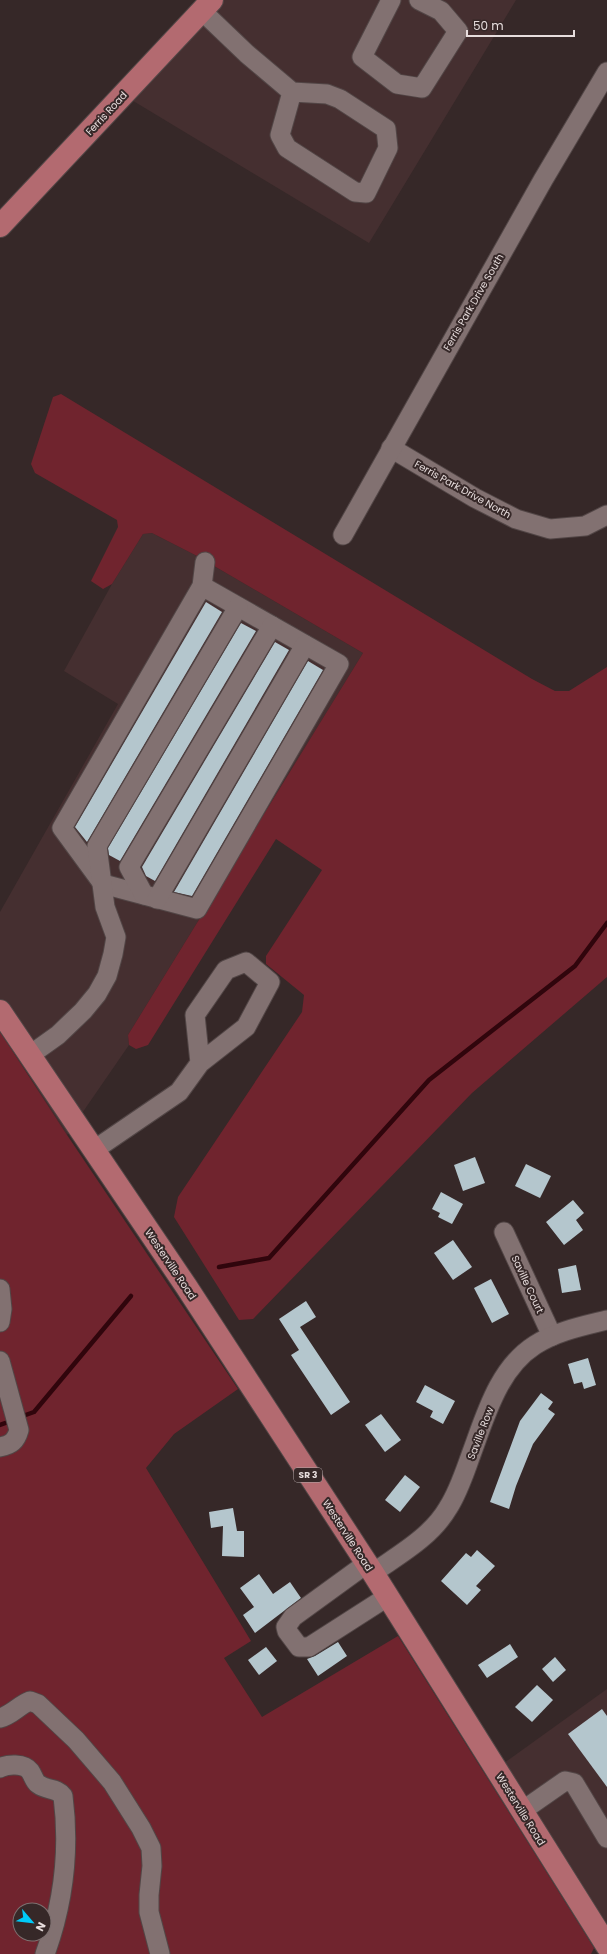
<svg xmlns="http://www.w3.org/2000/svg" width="607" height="1954" viewBox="0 0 607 1954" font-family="Poppins,sans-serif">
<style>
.built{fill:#452f30}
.green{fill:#70242e;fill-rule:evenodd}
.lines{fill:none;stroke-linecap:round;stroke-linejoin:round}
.stream{stroke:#30050c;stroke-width:4.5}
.building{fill:#b4c6cd}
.minor-casing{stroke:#524646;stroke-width:21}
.major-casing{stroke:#524646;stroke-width:24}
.minor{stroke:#827171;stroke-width:19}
.major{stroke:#b36a70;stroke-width:22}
.labels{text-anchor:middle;stroke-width:4;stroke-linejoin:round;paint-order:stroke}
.shield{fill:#362828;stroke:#b2a7a7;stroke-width:1}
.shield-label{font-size:9px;font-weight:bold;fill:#e7dddd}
.street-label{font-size:10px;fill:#e7dddd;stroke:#362828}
</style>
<rect width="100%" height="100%" fill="#362828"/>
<!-- built -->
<g class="built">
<polygon points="215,0 516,0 369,243 125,96"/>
<polygon points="152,533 197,556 363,653 128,1035 129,1045 67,1135 0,1032 0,912 118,704 64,671 112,584 143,534"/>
<polygon points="607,1689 607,1954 598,1954 486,1776"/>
</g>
<!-- green -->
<g class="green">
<polygon points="61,394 532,679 555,691 569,691 607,667 607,977 472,1093 253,1319 239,1320 174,1217 178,1197 302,1012 304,995 266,964 266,956 322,870 276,839 148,1045 136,1049 129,1045 128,1035 363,653 197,556 152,533 143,534 112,584 103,589 91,581 118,527 117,520 35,473 31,464 53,397"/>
<path d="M0,1032L67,1135L238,1389L174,1434L146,1468L251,1641L224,1658L262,1717L398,1636L594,1948L591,1954H0ZM20,1910H44V1934H20Z"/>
</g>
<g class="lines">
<!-- stream -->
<g class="stream">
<polyline points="219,1267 269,1258 429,1080 575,966 607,923"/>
<polyline points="20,1417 34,1412 131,1296"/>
<polyline points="0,1425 11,1421"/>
</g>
</g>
<!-- building -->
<g class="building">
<polygon points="206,602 222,612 87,842 75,827"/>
<polygon points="241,623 256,631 120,861 109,855 108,848"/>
<polygon points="275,642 289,650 155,881 146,876 142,867"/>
<polygon points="308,661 323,670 192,896 174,892"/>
<polygon points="475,1157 485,1183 463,1191 454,1165"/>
<polygon points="526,1164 551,1176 540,1198 515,1186"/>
<polygon points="441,1192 463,1204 452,1224 438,1217 440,1213 432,1209"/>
<polygon points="573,1200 584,1213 576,1220 583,1230 564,1245 546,1222"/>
<polygon points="453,1240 472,1267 453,1280 434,1253"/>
<polygon points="576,1265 581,1290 562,1293 558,1269"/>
<polygon points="491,1279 509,1314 492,1323 474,1288"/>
<polygon points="306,1301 316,1317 300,1327 350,1402 331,1415 291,1355 299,1350 279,1319"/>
<polygon points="588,1358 596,1385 584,1389 582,1382 574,1384 568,1364"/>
<polygon points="425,1385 455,1401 443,1424 430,1417 433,1411 416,1402"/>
<polygon points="541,1393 553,1402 548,1409 555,1414 533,1444 516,1486 509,1509 490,1502 520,1421"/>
<polygon points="381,1414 401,1440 385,1452 365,1425"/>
<polygon points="405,1475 420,1487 400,1512 385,1500"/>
<polygon points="233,1508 237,1531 244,1531 244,1557 222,1556 223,1526 211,1528 209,1512"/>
<polygon points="477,1550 495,1566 476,1586 481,1590 467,1605 441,1581 466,1553 471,1557"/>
<polygon points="259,1574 273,1594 290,1582 301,1598 255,1633 243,1615 254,1607 240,1588"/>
<polygon points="338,1642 347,1656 318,1676 307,1659 315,1656"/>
<polygon points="510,1644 518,1657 487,1678 478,1665"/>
<polygon points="266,1647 277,1661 259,1675 248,1660"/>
<polygon points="555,1657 566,1670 553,1682 542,1669"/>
<polygon points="537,1685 553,1700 532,1722 515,1707"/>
<polygon points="602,1709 607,1716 607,1787 568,1734"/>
</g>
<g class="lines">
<!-- minor casing -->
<g class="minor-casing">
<g id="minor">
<polyline points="391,0 362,57 397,84 422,88 458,31 441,11 419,0"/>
<polyline points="202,11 247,54 292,92 327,94 340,99 386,129 388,148 366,193 355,192 287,148 280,135 292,92"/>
<polyline points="391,448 475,498 516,519 550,529 585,526 607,515"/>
<polyline points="343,535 543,180 607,72"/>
<polyline points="202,586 339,664 197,909 103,884 62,828 202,586 205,562"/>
<polyline points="144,895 129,867 272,626"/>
<polyline points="157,899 305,645"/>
<polyline points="30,1055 58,1035 83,1011 97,994 107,976 113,954 116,937 105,907 97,846 238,607"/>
<polyline points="94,1150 179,1092 200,1063 246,1027 270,982 246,962 226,970 195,1015 200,1063"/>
<polyline points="504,1232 552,1336"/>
<polyline points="0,1289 2,1309 0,1322"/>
<path d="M0,1361L19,1430C16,1441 11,1445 0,1447"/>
<polyline points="366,1564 293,1617 286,1627 287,1631 299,1647 309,1647 387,1597"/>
<path d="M373,1573C400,1554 431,1537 448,1508C459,1491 465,1471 472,1452C486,1414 499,1368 535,1345C557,1331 583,1326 607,1320"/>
<path d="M0,1718C12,1715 19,1705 30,1701L38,1704L76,1740L112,1782L141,1828L151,1848L152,1866L149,1895V1912L160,1954"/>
<path d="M0,1768C7,1764 24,1763 30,1771C33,1775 34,1781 38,1784C47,1791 56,1787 63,1796C70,1851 64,1902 45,1954"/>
<polyline points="522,1811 565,1781 574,1783 607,1838"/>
</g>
</g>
<!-- major casing -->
<g class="major-casing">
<g id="major">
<polyline points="0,226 212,0"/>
<polyline points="0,1011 186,1286 373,1573 607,1946"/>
</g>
</g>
<!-- minor -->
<use href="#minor" class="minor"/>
<!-- major -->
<use href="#major" class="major"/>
</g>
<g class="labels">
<!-- shield labels -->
<rect class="shield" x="294" y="1468" width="28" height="14" rx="3"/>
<g class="shield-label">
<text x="308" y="1478">SR 3</text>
</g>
<!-- street labels -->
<g class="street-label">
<text transform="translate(106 113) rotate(-47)" y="4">Ferris Road</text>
<text transform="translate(473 302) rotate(-60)" y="4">Ferris Park Drive South</text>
<text transform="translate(463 489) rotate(29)" y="4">Ferris Park Drive North</text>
<text transform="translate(171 1264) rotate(56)" y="4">Westerville Road</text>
<text transform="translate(528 1284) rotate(65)" y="4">Saville Court</text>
<text transform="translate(480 1433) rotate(-69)" y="4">Saville Row</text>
<text transform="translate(348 1535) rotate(57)" y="4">Westerville Road</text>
<text transform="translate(521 1809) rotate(58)" y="4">Westerville Road</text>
</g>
</g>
<!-- north arrow -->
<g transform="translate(32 1922) rotate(118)"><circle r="19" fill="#362828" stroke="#7d7070"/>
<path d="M0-3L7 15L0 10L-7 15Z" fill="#00cbf8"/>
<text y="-6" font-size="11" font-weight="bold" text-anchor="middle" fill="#e7dddd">N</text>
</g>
<!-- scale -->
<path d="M467 30v6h107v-6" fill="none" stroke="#e7dddd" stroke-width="2"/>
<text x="473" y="30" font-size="12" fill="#e7dddd" stroke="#362828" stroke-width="3" paint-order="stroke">50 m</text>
</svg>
